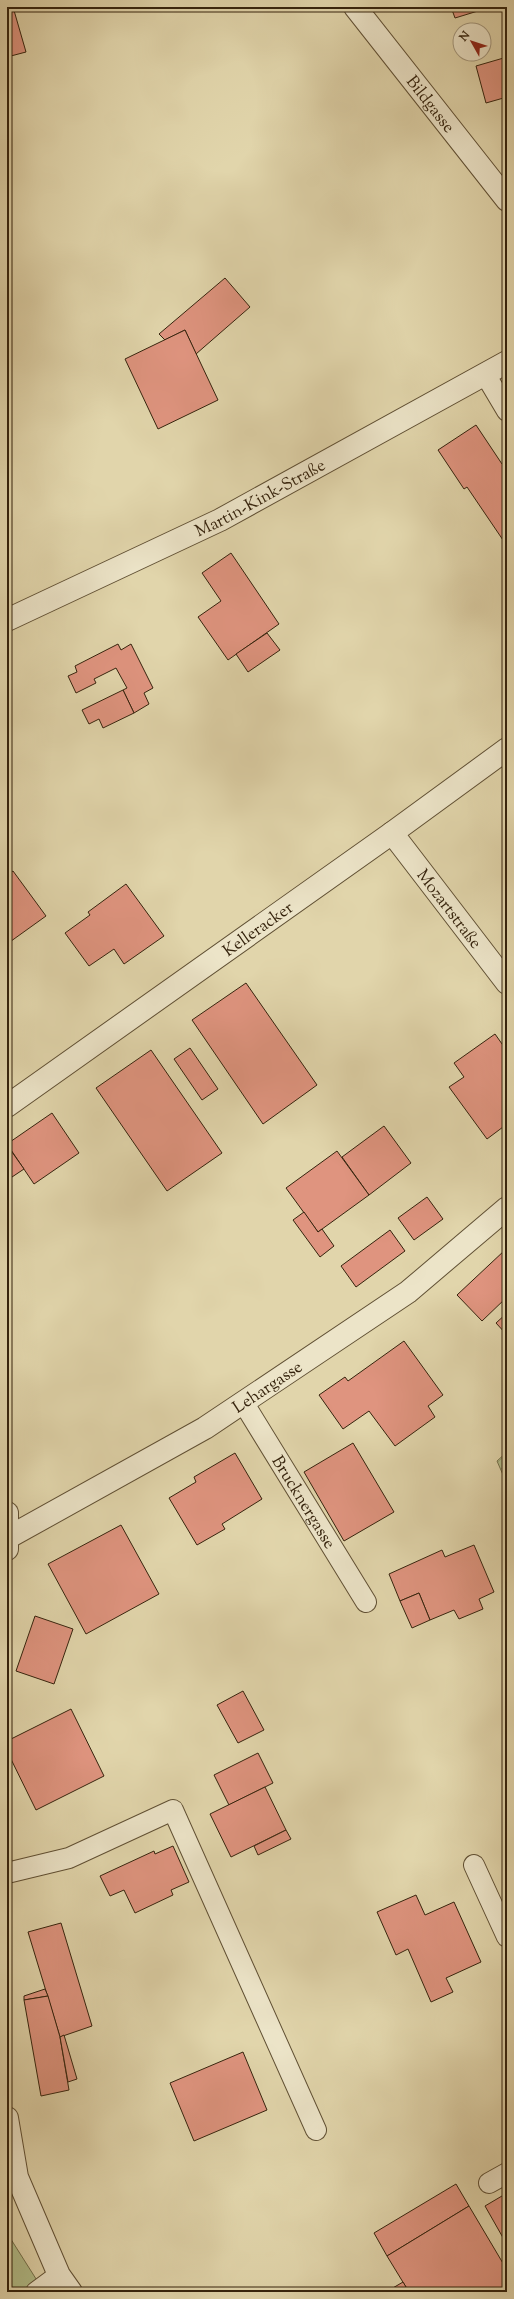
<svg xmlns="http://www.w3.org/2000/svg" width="514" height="2299" viewBox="0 0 514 2299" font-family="'Sorts Mill Goudy',serif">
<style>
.grass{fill:#b2bd89;stroke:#74704b}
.garden{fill:url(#garden-furrows);stroke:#74704b}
.building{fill:#df947f;stroke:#35230d}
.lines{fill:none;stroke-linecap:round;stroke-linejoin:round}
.service-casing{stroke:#605034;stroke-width:22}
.minor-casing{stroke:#605034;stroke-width:24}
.service{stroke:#ece4c8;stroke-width:20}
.minor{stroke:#ece4c8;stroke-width:22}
.labels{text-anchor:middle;stroke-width:3.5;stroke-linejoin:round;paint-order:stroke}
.street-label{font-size:17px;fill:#35230d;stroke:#ece4c8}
</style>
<defs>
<pattern id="garden-furrows" width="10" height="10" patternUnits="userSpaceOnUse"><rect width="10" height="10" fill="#b2bd89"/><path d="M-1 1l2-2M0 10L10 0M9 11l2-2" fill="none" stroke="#9aa275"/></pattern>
</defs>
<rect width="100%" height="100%" fill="#e1d5ab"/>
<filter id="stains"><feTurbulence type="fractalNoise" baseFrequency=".005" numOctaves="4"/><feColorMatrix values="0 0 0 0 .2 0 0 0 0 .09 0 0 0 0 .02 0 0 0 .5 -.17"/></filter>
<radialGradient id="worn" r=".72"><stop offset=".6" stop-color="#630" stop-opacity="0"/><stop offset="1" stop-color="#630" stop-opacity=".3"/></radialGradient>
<!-- grass -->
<polygon class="grass" points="7,2233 38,2282 25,2292 7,2292"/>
<!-- garden -->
<polygon class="garden" points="507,1452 507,1484 497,1461"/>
<!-- building -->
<g class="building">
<polygon points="7,7 13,7 26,52 7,57"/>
<polygon points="451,7 491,7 455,18"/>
<polygon points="507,57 507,97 486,103 476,66"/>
<polygon points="225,278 250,307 196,354 185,330 165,340 159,334"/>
<polygon points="185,330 218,400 158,429 125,359"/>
<polygon points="476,425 502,464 507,461 507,542 505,543 467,487 464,489 438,450"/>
<polygon points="231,553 279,624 228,660 198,617 221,601 202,573"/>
<polygon points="267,633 280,650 248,672 236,654"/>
<polygon points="118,644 121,650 131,644 153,688 144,693 149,704 134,713 123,690 127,688 116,668 94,679 96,683 76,693 68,676 77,672 75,666"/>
<polygon points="123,690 134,713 103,728 99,719 89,724 82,710"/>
<polygon points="13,871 46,916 7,944 7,875"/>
<polygon points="126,884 164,936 124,964 114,949 89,966 65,933 90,915 88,912"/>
<polygon points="246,983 317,1085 263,1124 192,1020"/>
<polygon points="495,1034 507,1051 507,1124 487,1139 449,1087 464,1077 454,1063"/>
<polygon points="190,1048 218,1089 202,1100 174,1059"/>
<polygon points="151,1050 222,1153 167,1191 96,1088"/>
<polygon points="52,1113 79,1153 34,1184 7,1144"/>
<polygon points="384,1126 411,1163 369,1195 342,1157"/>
<polygon points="7,1145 24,1169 9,1179 7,1176"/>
<polygon points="337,1151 369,1195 318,1232 286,1188"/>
<polygon points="427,1197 443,1219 414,1240 398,1218"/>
<polygon points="304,1212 318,1232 322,1229 334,1246 320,1257 293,1220"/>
<polygon points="390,1230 405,1251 356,1287 341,1266"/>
<polygon points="505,1250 507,1252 507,1297 482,1321 457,1295"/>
<polygon points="507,1313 507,1335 496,1323"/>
<polygon points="404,1341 443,1395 428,1406 435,1417 395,1446 369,1411 343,1429 319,1395 345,1377 348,1381"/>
<polygon points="353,1443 394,1512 344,1541 304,1472"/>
<polygon points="235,1453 262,1499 222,1524 225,1529 197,1545 169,1498 196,1482 194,1477"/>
<polygon points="121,1525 159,1594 86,1634 48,1564"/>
<polygon points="474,1545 494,1592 479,1599 483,1609 459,1619 454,1610 430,1620 419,1593 400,1601 389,1574 442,1550 445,1557"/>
<polygon points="419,1593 430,1620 412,1628 400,1601"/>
<polygon points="35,1616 73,1629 54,1684 16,1671"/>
<polygon points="243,1691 264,1730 238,1743 217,1705"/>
<polygon points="71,1709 104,1776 36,1810 7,1751 7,1741"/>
<polygon points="258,1753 273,1783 229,1805 214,1775"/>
<polygon points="265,1787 286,1830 231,1857 210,1814"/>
<polygon points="286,1830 291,1839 258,1855 254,1846"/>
<polygon points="173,1846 189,1882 171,1890 173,1895 135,1913 124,1890 110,1896 100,1876 154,1851 155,1854"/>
<polygon points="416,1895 425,1915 454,1902 481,1962 446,1978 453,1992 431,2002 408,1949 396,1955 377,1912"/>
<polygon points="61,1923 92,2026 60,2037 28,1932"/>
<polygon points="45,1989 48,1996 24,2000 24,1996"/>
<polygon points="48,1996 60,2037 69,2090 41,2096 24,2000"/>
<polygon points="64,2035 77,2079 68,2082 60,2037"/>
<polygon points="243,2052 267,2110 194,2141 170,2083"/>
<polygon points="456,2184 469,2206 387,2256 374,2233"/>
<polygon points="507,2193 507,2242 506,2243 485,2206"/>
<polygon points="469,2206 507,2270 507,2292 409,2292 387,2256"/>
<polygon points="403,2282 409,2292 386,2292"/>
</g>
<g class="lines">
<!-- service casing -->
<g class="service-casing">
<g id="service">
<polyline points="485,374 507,411"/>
<path id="s1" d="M243,1402L366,1602"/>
<polyline points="474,1865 507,1937"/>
<polyline points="7,1873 69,1858 173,1810 316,2130"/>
<polyline points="489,2183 507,2173"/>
<polyline points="36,2292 59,2275"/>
</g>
</g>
<!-- minor casing -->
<g class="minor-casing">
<g id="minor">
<path id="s2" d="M355,7L507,200"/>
<path id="s3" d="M7,620L220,520L507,362"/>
<path id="s4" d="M392,833L507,983"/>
<path id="s5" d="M7,1106L392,833L507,749"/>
<polyline points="7,1513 7,1549"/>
<path id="s6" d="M9,1537L205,1428L408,1292L507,1208"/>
<polyline points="7,2118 17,2177 59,2275 71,2292"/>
</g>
</g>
<!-- service -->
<use href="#service" class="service"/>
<!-- minor -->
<use href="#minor" class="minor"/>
</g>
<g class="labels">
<!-- street labels -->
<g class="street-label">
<text dy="6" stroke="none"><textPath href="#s2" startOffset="123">Bildgasse</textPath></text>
<text dy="6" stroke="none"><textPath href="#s3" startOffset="281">Martin-Kink-Straße</textPath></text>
<text dy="6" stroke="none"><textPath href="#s4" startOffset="95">Mozartstraße</textPath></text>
<text dy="6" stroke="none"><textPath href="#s5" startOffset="307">Kelleracker</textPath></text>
<text dy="6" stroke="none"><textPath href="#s6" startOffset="299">Lehargasse</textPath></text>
<text dy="6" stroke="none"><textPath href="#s1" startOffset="117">Brucknergasse</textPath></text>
</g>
</g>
<!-- margin -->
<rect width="514" height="2299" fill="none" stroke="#e1d5ab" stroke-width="24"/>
<rect x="8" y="8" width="498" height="2283" fill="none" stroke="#35230d" stroke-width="2"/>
<rect x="12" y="12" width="490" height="2275" fill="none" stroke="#35230d"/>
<!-- north arrow -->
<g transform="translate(472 42) rotate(309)"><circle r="19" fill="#ece4c8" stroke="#a3977d"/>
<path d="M0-3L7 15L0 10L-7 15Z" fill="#8f2418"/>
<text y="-6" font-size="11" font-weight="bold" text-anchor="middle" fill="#35230d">N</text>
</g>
<rect width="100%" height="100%" filter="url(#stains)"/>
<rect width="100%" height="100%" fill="url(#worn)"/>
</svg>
